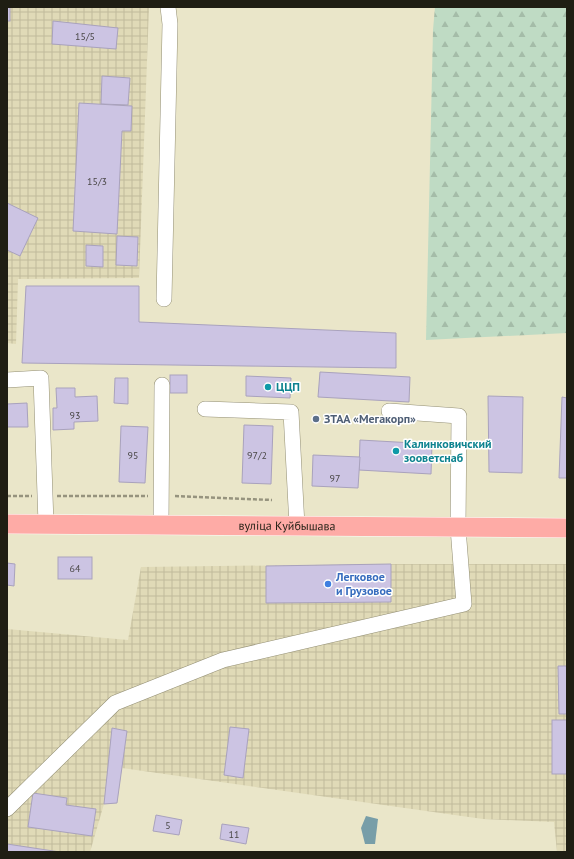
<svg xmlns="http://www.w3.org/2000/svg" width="574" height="859" viewBox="0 0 574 859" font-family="'PT Sans',sans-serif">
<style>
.industrial{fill:url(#industrial-grid)}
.forest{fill:url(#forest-firs)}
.water{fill:#789ea8}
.building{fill:#ccc4e3;stroke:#a9a2bd}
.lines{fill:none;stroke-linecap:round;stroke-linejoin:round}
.minor-casing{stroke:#938f74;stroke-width:16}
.major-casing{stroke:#fff;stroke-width:20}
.path{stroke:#96937e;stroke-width:2.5;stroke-dasharray:4 2;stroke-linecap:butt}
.minor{stroke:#fff;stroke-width:15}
.major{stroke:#feaba6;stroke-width:19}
.culture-dot{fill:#0f9aa8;stroke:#fff;stroke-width:1.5}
.service-dot{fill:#5c6f8a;stroke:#fff;stroke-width:1.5}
.shop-dot{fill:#3f7fe0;stroke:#fff;stroke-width:1.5}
.labels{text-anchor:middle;stroke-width:3;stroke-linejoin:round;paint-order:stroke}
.number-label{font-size:10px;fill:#4a4847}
.culture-label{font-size:12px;font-weight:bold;fill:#0d838f;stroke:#fff;text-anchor:start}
.service-label{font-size:12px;font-weight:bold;fill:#4e5e75;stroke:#fff;text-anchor:start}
.street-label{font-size:12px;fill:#1f1e13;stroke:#fff}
.shop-label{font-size:12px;font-weight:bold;fill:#366cbe;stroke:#fff;text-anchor:start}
</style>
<defs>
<pattern id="industrial-grid" width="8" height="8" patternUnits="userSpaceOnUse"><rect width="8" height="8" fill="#e0dab7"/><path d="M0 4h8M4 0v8" fill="none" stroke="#c0bb9c"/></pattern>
<pattern id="forest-firs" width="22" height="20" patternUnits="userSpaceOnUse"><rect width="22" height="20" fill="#bfdbc4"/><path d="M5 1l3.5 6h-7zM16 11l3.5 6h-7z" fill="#a4bca8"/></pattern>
</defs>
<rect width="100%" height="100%" fill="#eae6c9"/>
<!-- industrial -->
<g class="industrial">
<polygon points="7,7 149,7 139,278 18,279 16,344 7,343"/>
<polygon points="391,564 567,564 567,852 557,852 554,822 483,819 122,768 117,803 104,804 90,852 7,852 7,629 128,640 141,567"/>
</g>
<!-- forest -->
<polygon class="forest" points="435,7 567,7 567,333 426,340 433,30"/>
<!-- water -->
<polygon class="water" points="366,816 378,819 375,844 365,844 361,828"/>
<!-- building -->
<g class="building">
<rect x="7" y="7" width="3" height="14"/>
<polygon points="53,21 118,28 116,49 52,44"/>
<polygon points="102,76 130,78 128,105 101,104"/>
<polygon points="79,103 132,106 131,131 122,131 117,234 73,231"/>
<polygon points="7,203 38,218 20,256 7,250"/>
<polygon points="117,236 138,237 137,266 116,265"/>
<polygon points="86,245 103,246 103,267 86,266"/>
<polygon points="26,286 139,286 139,322 396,333 396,368 22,363"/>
<polygon points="320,372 410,377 409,402 318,397"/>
<rect x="170" y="375" width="17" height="18"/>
<polygon points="246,376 291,378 290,398 246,396"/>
<polygon points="115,378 128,378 128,404 114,403"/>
<polygon points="56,388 75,388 75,397 97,396 98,421 74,422 74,429 53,430 53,408 57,408"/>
<polygon points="488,396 523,397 522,473 489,472"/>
<polygon points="562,397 567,398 567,478 559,478"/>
<polygon points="27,403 28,427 7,427 7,404"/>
<polygon points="244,425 273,426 271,484 242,483"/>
<polygon points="121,426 148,427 145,483 119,482"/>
<polygon points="360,440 432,444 431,474 359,470"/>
<polygon points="313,455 360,457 358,488 312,486"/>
<rect x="58" y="557" width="34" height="22"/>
<polygon points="7,563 15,564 14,586 7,585"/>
<polygon points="391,564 391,602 266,603 266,566"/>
<polygon points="558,666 567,666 567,714 559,714"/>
<rect x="552" y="720" width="15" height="54"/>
<polygon points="230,727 249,729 243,778 224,775"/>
<polygon points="112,728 127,731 117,803 104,804"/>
<polygon points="33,793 67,798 66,805 96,809 92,836 28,827"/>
<polygon points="156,815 182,820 179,835 153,831"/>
<polygon points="222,824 249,828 246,844 220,839"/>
<polygon points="7,844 60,852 7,852"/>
</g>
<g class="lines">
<!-- minor casing -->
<g class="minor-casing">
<g id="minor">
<polyline points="164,299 170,24 168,7"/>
<polyline points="7,380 41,378 46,524"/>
<polyline points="205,409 291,412 297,526"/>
<polyline points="161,526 162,385"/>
<polyline points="7,809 115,703 223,660 464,604 458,528 459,416 389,411"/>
</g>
</g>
<!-- major casing -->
<g class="major-casing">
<g id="major">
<path id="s1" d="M7,524L567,528"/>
</g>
</g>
<!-- path -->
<g class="path">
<polyline points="7,496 32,496"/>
<polyline points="57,496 148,496"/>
<polyline points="175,496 272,500"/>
</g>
<!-- minor -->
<use href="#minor" class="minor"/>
<!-- major -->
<use href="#major" class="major"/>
</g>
<!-- markers -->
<g class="culture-dot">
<circle cx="268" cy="387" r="4"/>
<circle cx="396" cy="451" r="4"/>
</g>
<circle class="service-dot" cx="316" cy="419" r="4"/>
<circle class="shop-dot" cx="328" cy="584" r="4"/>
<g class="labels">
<!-- number labels -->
<g class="number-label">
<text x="85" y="40">15/5</text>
<text x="97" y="185">15/3</text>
<text x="75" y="419">93</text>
<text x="133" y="459">95</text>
<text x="257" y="459">97/2</text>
<text x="335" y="482">97</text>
<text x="75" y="572">64</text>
<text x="168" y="829">5</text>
<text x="234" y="838">11</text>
</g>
<!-- culture labels -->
<g class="culture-label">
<text x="276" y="391">ЦЦП</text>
<text x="404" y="448">Калинковичский<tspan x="404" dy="14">зооветснаб</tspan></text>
</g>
<!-- service labels -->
<g class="service-label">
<text x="324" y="423">ЗТАА «Мегакорп»</text>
</g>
<!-- street labels -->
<g class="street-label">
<text dy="4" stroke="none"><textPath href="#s1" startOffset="280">вуліца Куйбышава</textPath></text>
</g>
<!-- shop labels -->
<g class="shop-label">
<text x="336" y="581">Легковое<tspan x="336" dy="14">и Грузовое</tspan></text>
</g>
</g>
<!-- border -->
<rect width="574" height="859" fill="none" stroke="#1f1e13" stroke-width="16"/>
</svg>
